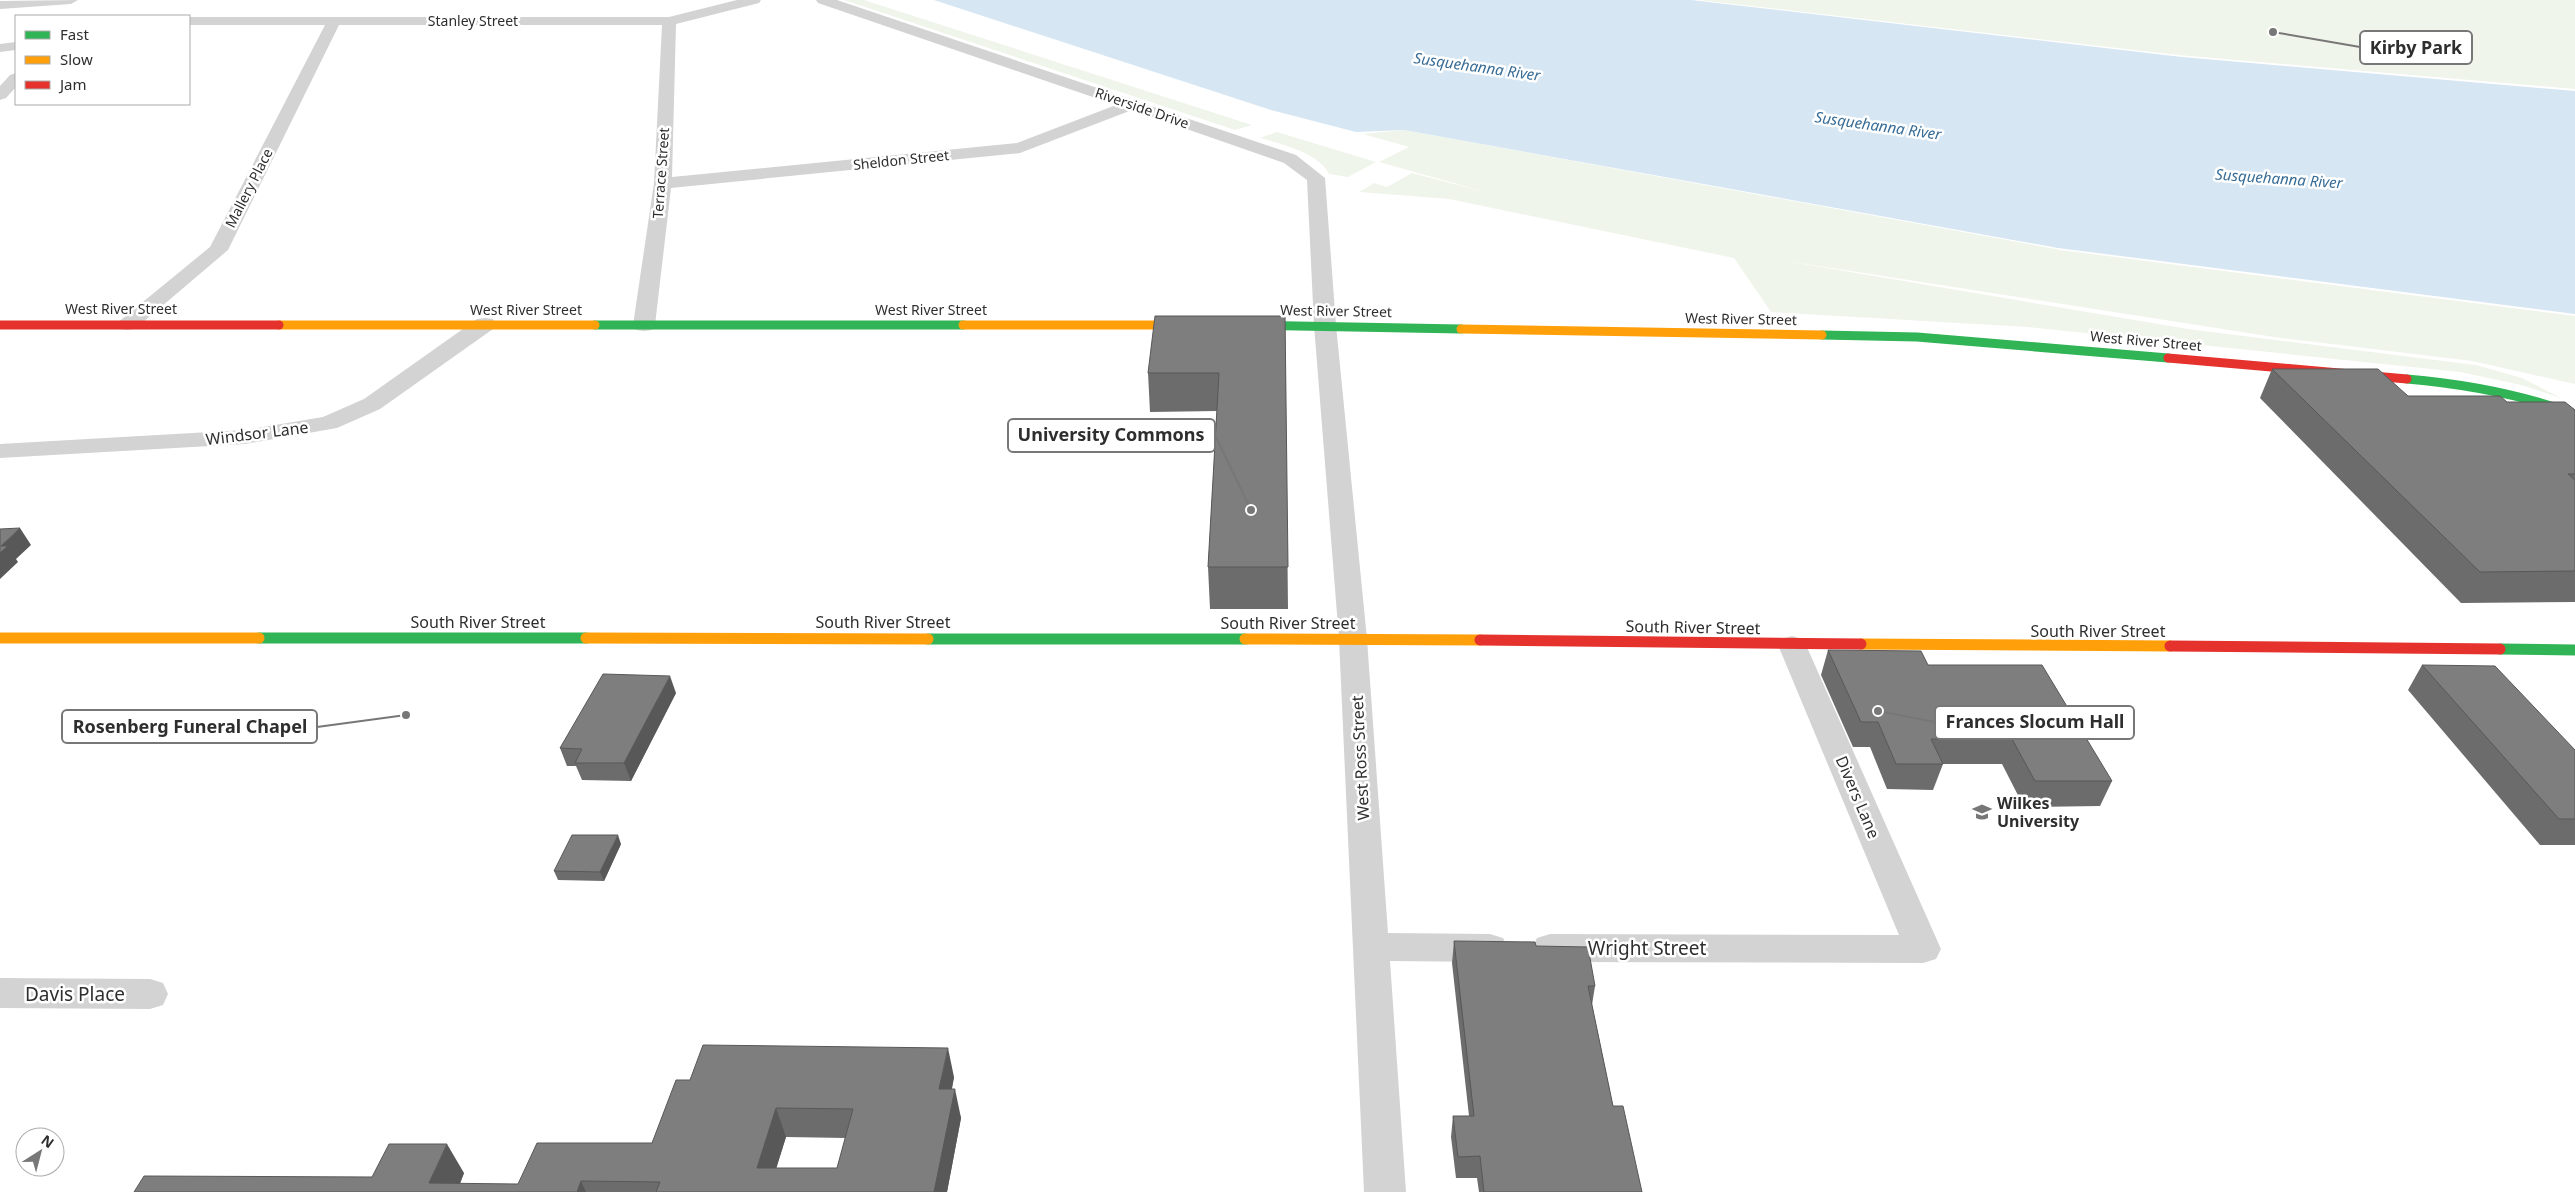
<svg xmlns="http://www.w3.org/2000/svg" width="2575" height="1192" viewBox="0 0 2575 1192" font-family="'Noto Sans',sans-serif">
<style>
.green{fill:#f0f5eb}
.water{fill:#d6e6f3}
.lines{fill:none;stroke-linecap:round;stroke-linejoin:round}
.street{fill:#d3d3d3;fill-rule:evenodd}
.fast-far1{stroke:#30b455;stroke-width:9}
.fast{stroke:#30b455;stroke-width:11}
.slow-far1{stroke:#ff9f0a;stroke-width:9}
.slow{stroke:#ff9f0a;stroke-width:11}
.jam-far1{stroke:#e5322d;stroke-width:9}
.jam{stroke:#e5322d;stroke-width:11}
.wall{fill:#6c6c6c;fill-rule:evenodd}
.shaded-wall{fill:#585858}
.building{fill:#7e7e7e;stroke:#585858;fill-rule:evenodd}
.labels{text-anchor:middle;stroke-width:5;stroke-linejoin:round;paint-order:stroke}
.far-street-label{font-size:14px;fill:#2e2e2e;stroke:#fff}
.far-water-label{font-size:15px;font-style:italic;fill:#376c96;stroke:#fff}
.street-label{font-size:16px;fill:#2e2e2e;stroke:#fff}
.poi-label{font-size:16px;font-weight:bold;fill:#2e2e2e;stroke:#fff;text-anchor:start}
.near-street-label{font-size:19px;fill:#2e2e2e;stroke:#fff}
.leader{fill:none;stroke:#777;stroke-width:2}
.callout-dot{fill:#777;stroke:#fff;stroke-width:2}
.callout{fill:#fff;stroke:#777;stroke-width:2}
.callout-label{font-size:18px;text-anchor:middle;font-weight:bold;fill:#2e2e2e}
</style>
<rect width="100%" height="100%" fill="#fff"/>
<!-- green -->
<g class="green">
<polygon points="844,0 864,0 1252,125 1235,130"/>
<polygon points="1699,0 2575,0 2575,89 2178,55"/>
<polygon points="1404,130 2061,250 2575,316 2575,384 2472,361 2274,337 1767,258 2188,329 2476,365 2522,378 2561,398 2521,385 2460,372 2028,327 1771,312 1734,258 1449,199 1359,192 1374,183 1387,187 1412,173 1489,193 1379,162 1409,147 1363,134"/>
<path d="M1277,132L1376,162L1348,177L1329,174C1319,153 1281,144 1260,138Z"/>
</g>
<!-- water -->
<polygon class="water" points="934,0 1691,0 2182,57 2575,91 2575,314 2058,248 1404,130 1356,132 1271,110"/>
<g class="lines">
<!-- street -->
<g class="street">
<polygon points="78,0 71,4 0,9 0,1"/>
<polygon points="737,0 761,0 759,3 676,24 672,177 1017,143 1116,105 818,3 816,0 837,0 1296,155 1325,178 1336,325 1367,639 1388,933 1490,934 1503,938 1508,948 1503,958 1490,962 1390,961 1406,1192 1364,1192 1339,639 1314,325 1307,180 1284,163 1132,110 1020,153 671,188 655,325 652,330 644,331 636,330 633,325 654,183 662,25 339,25 228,250 135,329 127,330 119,329 116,324 210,247 325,25 189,25 189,17 669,17"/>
<polygon points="16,42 16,50 0,52 0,44"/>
<polygon points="16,73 16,87 6,98 0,100 0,86 10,75"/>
<polygon points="485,318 493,319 496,324 493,329 380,409 337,428 245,444 0,458 0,444 245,430 323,417 364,399 477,319"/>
<polygon points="1792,636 1802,639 1806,645 1941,949 1936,959 1923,963 1550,962 1537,958 1532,948 1537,938 1550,934 1899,935 1778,645 1782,639"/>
<polygon points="0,978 150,979 163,983 168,994 163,1005 150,1009 0,1008"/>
</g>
<!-- fast-far1 -->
<g class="fast-far1">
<polyline points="595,325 963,325"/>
<polyline points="1248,325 1461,329"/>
<polyline points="1822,335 1917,337 2168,358"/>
<path d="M2407,379C2465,384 2520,394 2575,414"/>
</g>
<!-- fast -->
<g class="fast">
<polyline points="259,638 586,638"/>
<polyline points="928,639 1245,639"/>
<polyline points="2500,649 2575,650"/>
</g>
<!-- slow-far1 -->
<g class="slow-far1">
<polyline points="279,325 595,325"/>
<polyline points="963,325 1190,325"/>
<polyline points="1461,329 1822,335"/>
</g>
<!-- slow -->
<g class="slow">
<polyline points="0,638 259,638"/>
<polyline points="586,638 928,639"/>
<polyline points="1245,639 1480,640"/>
<polyline points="1861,644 2170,646"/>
</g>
<!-- jam-far1 -->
<g class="jam-far1">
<polyline points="0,325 279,325"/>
<polyline points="2168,358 2407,379"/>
</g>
<!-- jam -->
<g class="jam">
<polyline points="1480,640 1861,644"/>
<polyline points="2170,646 2500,649"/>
</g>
</g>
<!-- wall -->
<g class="wall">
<polygon points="1285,316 1288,609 1210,609 1208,567 1217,411 1150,412 1148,373"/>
<polygon points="2272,369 2408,396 2507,402 2575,410 2575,602 2461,603 2260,398"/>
<polygon points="1828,650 1928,665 2112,781 2100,806 2024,807 2002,764 1943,764 1933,790 1887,789 1870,747 1853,747 1821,675"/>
<polygon points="2422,665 2575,750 2575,845 2540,845 2408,690"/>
<polygon points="676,693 631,781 582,780 576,766 567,766 560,748"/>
<polygon points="621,844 604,881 558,880 554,871"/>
<polygon points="1454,941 1536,946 1595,986 1592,1005 1613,1106 1642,1192 1479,1192 1477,1178 1456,1178 1451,1137 1453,1116 1469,1116 1452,963"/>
<path d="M954,1077L952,1089L961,1118L947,1192H134L464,1173L460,1184H518L652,1143L690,1080ZM786,1137L846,1138L837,1168H776Z"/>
</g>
<!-- shaded-wall -->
<g class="shaded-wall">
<polygon points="20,528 31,545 16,559 18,562 0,579 0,553 1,546"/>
<polygon points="670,676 676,693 631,781 624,763"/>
<polygon points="618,835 621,844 604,881 600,872"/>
<polygon points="948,1048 954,1077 946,1117 939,1089"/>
<polygon points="955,1089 961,1118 947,1192 934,1192"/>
<polygon points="776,1108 786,1137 769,1192 757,1168"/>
<polygon points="447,1144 464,1173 456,1192 429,1183"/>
<polygon points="581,1181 586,1192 577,1192"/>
</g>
<!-- building -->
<g class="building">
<polygon points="1155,316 1285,316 1288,567 1208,567 1219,373 1148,373"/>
<polygon points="2272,369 2378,369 2408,396 2500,396 2507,402 2565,402 2575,410 2575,474 2568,474 2575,480 2575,571 2480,572"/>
<polygon points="20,528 1,546 8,546 0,553 0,529"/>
<polygon points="1828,650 1921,651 1928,665 2042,665 2112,781 2035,781 2012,739 1931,739 1943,764 1896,764 1878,722 1861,722"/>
<polygon points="2422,665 2495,666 2575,750 2575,819 2559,819"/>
<polygon points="603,674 670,676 624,763 575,763 582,749 560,748"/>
<polygon points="572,835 618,835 600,872 554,871"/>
<polygon points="1454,941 1535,942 1536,946 1588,947 1595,986 1588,986 1613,1106 1623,1106 1642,1192 1484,1192 1480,1156 1458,1157 1453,1116 1474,1116"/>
<path d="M703,1045L948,1048L939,1089H955L934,1192H656L660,1182L581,1181L577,1192H134L144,1176L372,1177L389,1144H447L429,1183L518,1184L537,1143H652L676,1080H690ZM776,1108L853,1109L837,1168H757Z"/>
</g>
<!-- icons -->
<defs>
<g id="university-bare" transform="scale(1.5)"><path d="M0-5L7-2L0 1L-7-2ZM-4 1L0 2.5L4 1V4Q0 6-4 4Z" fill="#777" stroke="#fff" stroke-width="2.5" paint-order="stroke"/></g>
</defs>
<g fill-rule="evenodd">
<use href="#university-bare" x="1982" y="812"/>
</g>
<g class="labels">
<!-- far-street labels -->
<g class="far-street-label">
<text x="473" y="26">Stanley Street</text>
<text transform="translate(1142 108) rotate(19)" y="5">Riverside Drive</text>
<text transform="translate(901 160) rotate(-6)" y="5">Sheldon Street</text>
<text transform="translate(661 173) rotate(-86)" y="5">Terrace Street</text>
<text transform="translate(249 188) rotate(-63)" y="5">Mallery Place</text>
<text x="121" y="314">West River Street</text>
<text x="526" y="315">West River Street</text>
<text x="931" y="315">West River Street</text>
<text transform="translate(1336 311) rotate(1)" y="5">West River Street</text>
<text transform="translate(1741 319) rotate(1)" y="5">West River Street</text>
<text transform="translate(2146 341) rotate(5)" y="5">West River Street</text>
</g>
<!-- far-water labels -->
<g class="far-water-label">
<text transform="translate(1477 67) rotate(8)" y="5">Susquehanna River</text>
<text transform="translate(1878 126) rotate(8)" y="5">Susquehanna River</text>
<text transform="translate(2279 179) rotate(4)" y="5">Susquehanna River</text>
</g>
<!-- street labels -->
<g class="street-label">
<text transform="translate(257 433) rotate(-7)" y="6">Windsor Lane</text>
<text x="478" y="628">South River Street</text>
<text x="883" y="628">South River Street</text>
<text x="1288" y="629">South River Street</text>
<text transform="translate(1693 627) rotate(1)" y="6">South River Street</text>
<text x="2098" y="637">South River Street</text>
<text transform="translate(1360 758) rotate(-93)" y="6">West Ross Street</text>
<text transform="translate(1858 797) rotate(67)" y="6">Divers Lane</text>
</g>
<!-- poi labels -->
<g class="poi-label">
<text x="1997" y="809">Wilkes<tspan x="1997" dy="18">University</tspan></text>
</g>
<!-- near-street labels -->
<g class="near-street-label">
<text x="1647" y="955">Wright Street</text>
<text x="75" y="1001">Davis Place</text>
</g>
</g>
<!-- callouts -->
<path class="leader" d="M2273 32L2360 47M1251 510L1215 435M1878 711L1935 722M406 715L317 727"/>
<g class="callout-dot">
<circle cx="2273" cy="32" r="5"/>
<circle cx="1251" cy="510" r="5"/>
<circle cx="1878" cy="711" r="5"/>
<circle cx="406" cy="715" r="5"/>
</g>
<g class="callout">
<rect x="2360" y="31" width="112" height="33" rx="5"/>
<rect x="1008" y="419" width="207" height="33" rx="5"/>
<rect x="1935" y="706" width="199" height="33" rx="5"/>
<rect x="62" y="710" width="255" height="33" rx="5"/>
</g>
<g class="callout-label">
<text x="2416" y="54">Kirby Park</text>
<text x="1111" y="441">University Commons</text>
<text x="2035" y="728">Frances Slocum Hall</text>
<text x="190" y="733">Rosenberg Funeral Chapel</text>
</g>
<!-- legend -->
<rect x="15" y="15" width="175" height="90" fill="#ffffff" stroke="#ababab"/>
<rect x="25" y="31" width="25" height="8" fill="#30b455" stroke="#ababab"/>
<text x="60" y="40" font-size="15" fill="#2e2e2e">Fast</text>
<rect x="25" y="56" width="25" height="8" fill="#ff9f0a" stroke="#ababab"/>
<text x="60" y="65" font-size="15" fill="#2e2e2e">Slow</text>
<rect x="25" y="81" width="25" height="8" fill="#e5322d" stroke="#ababab"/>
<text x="60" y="90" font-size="15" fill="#2e2e2e">Jam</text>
<!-- north arrow -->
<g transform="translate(40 1152) rotate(36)"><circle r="24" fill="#ffffff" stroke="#ababab"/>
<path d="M0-4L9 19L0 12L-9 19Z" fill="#777777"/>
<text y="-8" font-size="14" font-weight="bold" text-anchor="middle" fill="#2e2e2e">N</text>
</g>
</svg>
